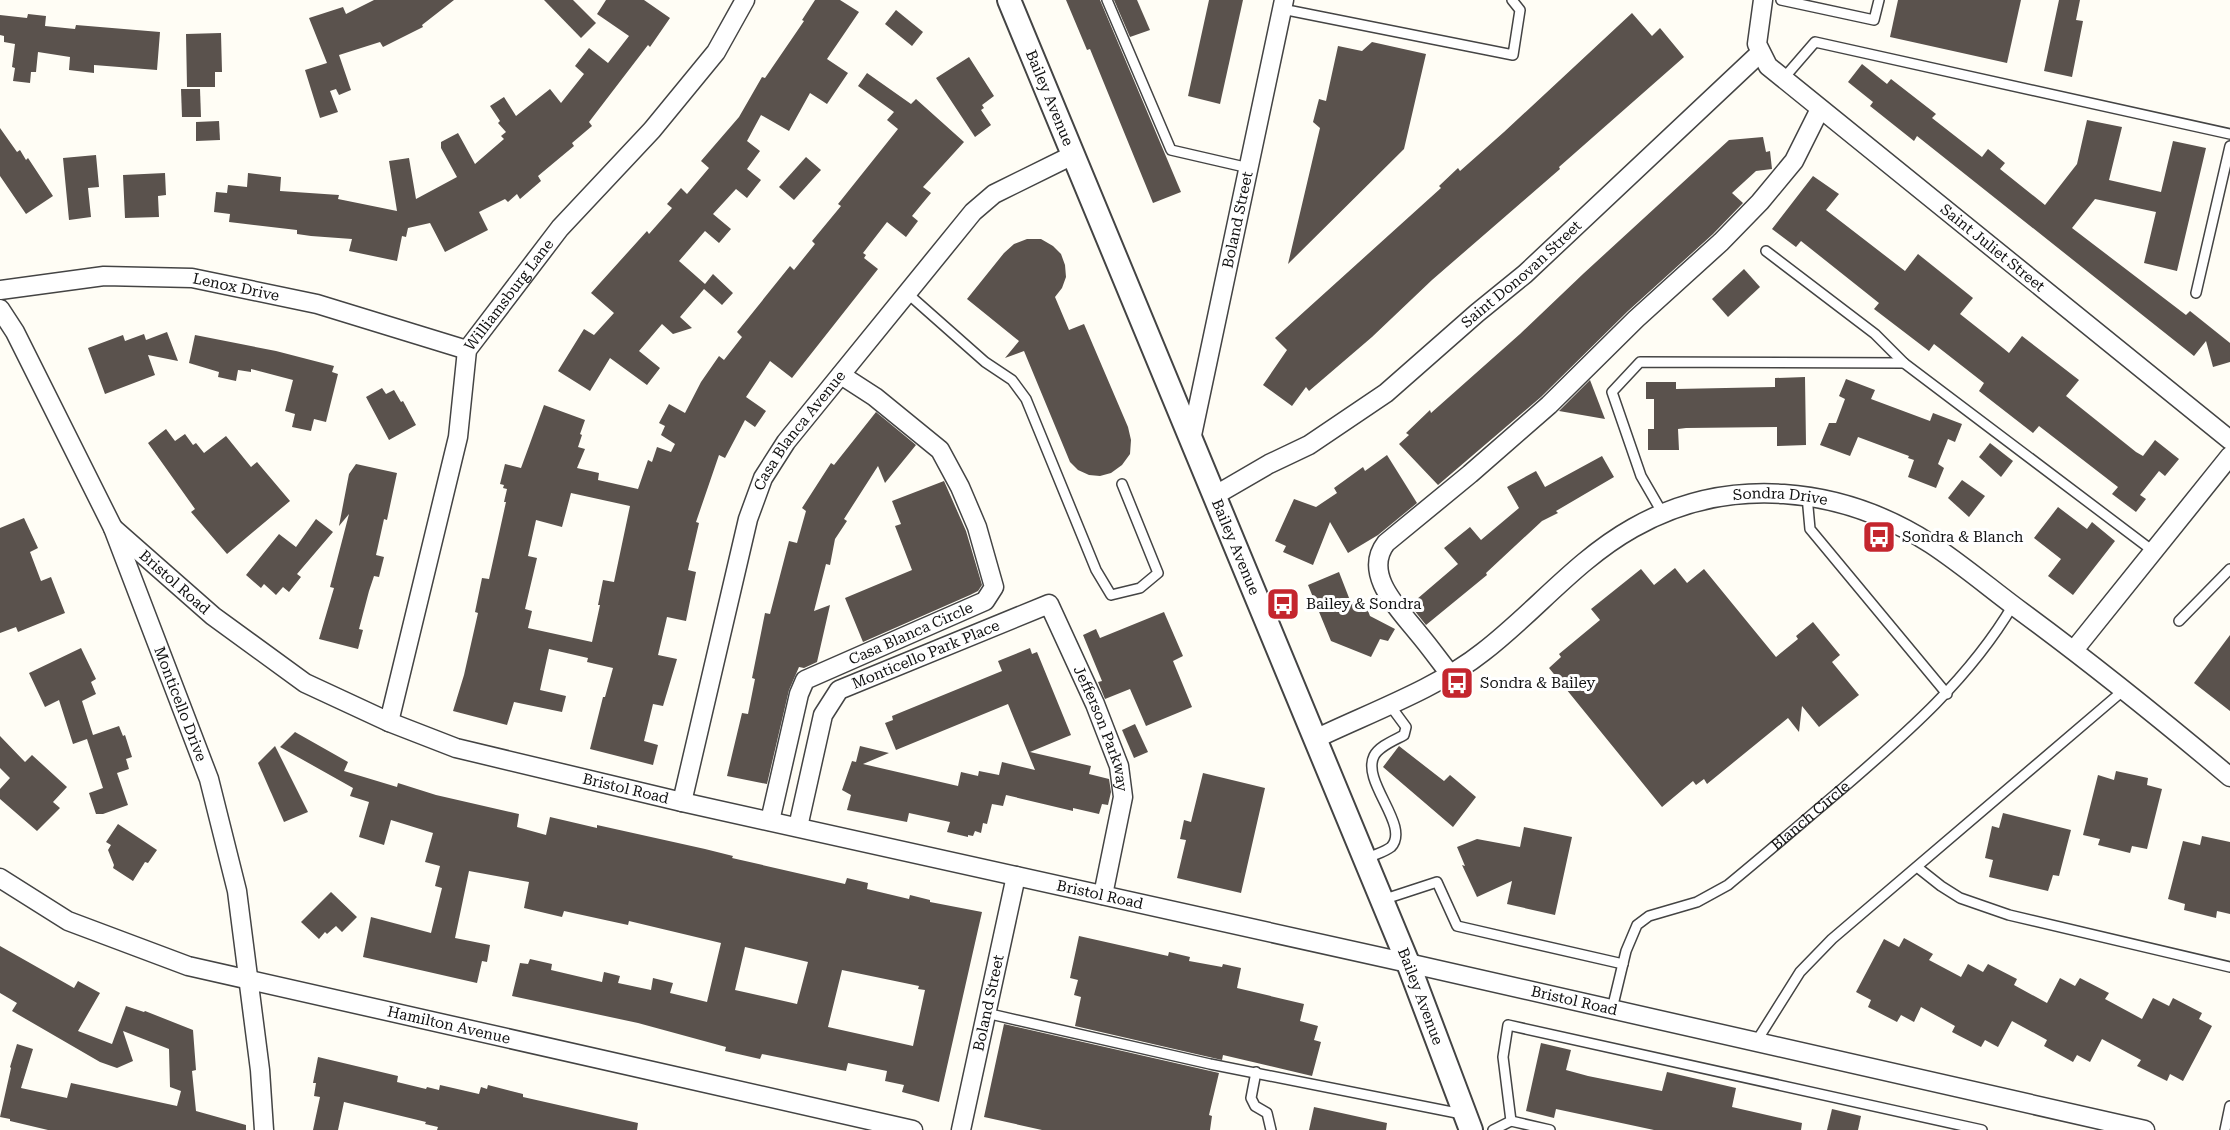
<svg xmlns="http://www.w3.org/2000/svg" width="2230" height="1130" viewBox="0 0 2230 1130" font-family="'Roboto Serif',serif">
<style>
.building{fill:#5a524d;fill-rule:evenodd}
.lines{fill:none;stroke-linecap:round;stroke-linejoin:round}
.service-casing{stroke:#444;stroke-width:12}
.minor-casing{stroke:#444;stroke-width:21}
.tertiary-casing{stroke:#444;stroke-width:26}
.service{stroke:#fff;stroke-width:9}
.minor{stroke:#fff;stroke-width:18}
.tertiary{stroke:#fff;stroke-width:22}
.labels{text-anchor:middle;stroke-width:6;stroke-linejoin:round;paint-order:stroke}
.street-label{font-size:15px;fill:#111;stroke:#fff}
.poi-label{font-size:15px;fill:#111;stroke:#fff;text-anchor:start}
</style>
<rect width="100%" height="100%" fill="#fffdf5"/>
<!-- building -->
<g class="building">
<polygon points="374,0 454,0 422,25 423,27 383,47 380,42 339,55 351,90 339,95 336,89 330,91 338,112 320,118 305,70 327,63 309,18 343,7 346,14"/>
<polygon points="544,0 573,0 596,23 581,38"/>
<polygon points="606,0 644,0 670,18 650,47 648,45 589,122 592,126 572,143 574,146 538,176 541,181 520,199 517,194 508,202 505,199 479,212 488,230 445,252 430,223 408,228 406,237 402,236 397,261 349,251 352,239 311,236 297,234 297,230 229,222 230,214 214,212 216,192 227,193 228,185 247,187 248,173 281,177 280,191 339,195 338,199 397,211 389,161 409,158 416,199 457,177 441,148 441,142 458,133 475,164 504,139 501,136 506,132 498,123 500,121 490,106 504,97 516,116 550,89 561,103 584,74 575,66 589,48 608,63 629,36 597,14"/>
<polygon points="815,0 840,0 859,12 827,59 848,73 827,104 810,93 789,131 761,115 747,141 760,151 747,169 761,180 747,198 736,189 713,214 731,229 719,243 705,231 679,261 705,284 713,274 733,293 722,305 704,289 680,317 692,328 673,334 662,324 639,351 660,368 647,385 610,358 590,391 558,371 584,329 594,335 614,313 591,293 647,231 649,234 672,208 667,204 681,188 687,194 709,168 701,161 739,117 762,77 765,78 804,21 802,20"/>
<polygon points="1066,0 1100,0 1181,192 1153,203 1090,49 1087,50"/>
<polygon points="1114,0 1137,0 1150,30 1130,37"/>
<polygon points="1209,0 1243,0 1220,104 1188,96"/>
<polygon points="1898,0 2021,0 2007,63 1890,37"/>
<polygon points="2059,0 2080,0 2076,20 2083,21 2072,77 2044,71"/>
<polygon points="896,10 923,32 912,46 885,24"/>
<polygon points="1632,13 1652,36 1660,28 1684,57 1559,167 1560,169 1432,280 1372,337 1309,391 1306,387 1292,406 1263,385 1287,350 1275,338 1441,188 1439,186 1458,168 1460,171 1504,132"/>
<polygon points="28,14 46,16 45,26 75,29 76,25 160,32 157,70 94,65 94,73 69,70 70,57 38,52 36,72 31,72 30,83 13,81 15,68 12,67 15,44 4,42 4,36 0,35 0,15 27,18"/>
<polygon points="221,33 222,72 215,72 215,87 187,87 186,34"/>
<polygon points="1372,42 1426,54 1404,149 1288,264 1320,128 1313,122 1319,99 1326,101 1338,46 1362,51"/>
<polygon points="969,57 994,96 982,105 984,108 981,110 991,125 975,137 936,78"/>
<polygon points="1862,64 1887,84 1891,79 1936,114 1932,118 1982,157 1988,149 2005,163 2000,169 2045,205 2077,164 2087,120 2122,127 2109,180 2161,192 2173,141 2206,148 2177,271 2144,263 2156,212 2095,199 2072,228 2186,315 2190,311 2230,343 2230,362 2213,367 2206,341 2194,356 1917,136 1914,141 1870,106 1873,102 1848,82"/>
<path d="M867,73L911,104L916,99L964,142L923,187L931,193L912,216L918,221L906,237L887,222L863,253L866,255L864,258L878,269L792,378L770,361L746,397L766,411L755,427L745,420L725,458L719,455L696,522L699,523L688,570L696,572L686,621L667,617L658,655L677,659L663,706L653,704L644,741L658,745L653,765L590,749L603,697H605L613,668L587,662L588,658L549,649L540,690L566,696L562,712L514,702L507,725L453,711L464,675L478,613L475,612L482,578L489,579L506,502H504L507,489L503,488L504,485L500,484L505,464L521,468L544,405L585,420L580,434L582,435L578,447L585,449L577,468L599,473L598,480L638,489L648,460L652,462L657,447L671,452L675,444L661,435L665,426L659,423L669,404L685,413L701,382L719,356L724,360L742,337L737,332L790,266L794,270L815,244L812,241L841,206L838,204L898,129L887,120L894,112L858,86ZM571,493L630,506L614,582L603,580L598,605H600L592,642L528,628L532,611L525,609L537,558L528,556L536,520L562,527Z"/>
<polygon points="181,89 200,89 201,117 182,117"/>
<polygon points="219,121 220,140 196,141 196,122"/>
<polygon points="0,128 17,152 20,150 26,160 28,158 53,196 26,214 0,176"/>
<polygon points="1763,137 1766,152 1770,151 1772,169 1756,171 1732,193 1743,203 1713,234 1628,311 1541,397 1438,485 1399,444 1409,435 1406,433 1430,410 1431,413 1520,334 1583,274 1729,140"/>
<polygon points="96,155 99,187 88,188 91,217 69,220 63,158"/>
<polygon points="806,157 821,170 794,200 779,187"/>
<polygon points="165,173 166,195 158,196 159,217 125,218 123,175"/>
<polygon points="1813,176 1839,194 1826,210 1905,271 1918,254 1973,298 1960,314 2003,348 2009,353 2022,336 2079,380 2066,396 2136,452 2143,456 2155,440 2179,459 2165,476 2159,471 2140,495 2146,499 2136,512 2112,494 2118,487 2039,426 2033,433 1979,391 1984,383 1934,344 1929,351 1874,309 1879,303 1801,241 1796,247 1772,229"/>
<polygon points="1027,239 1041,239 1053,246 1061,254 1065,265 1066,277 1062,288 1055,297 1069,330 1084,324 1128,427 1131,440 1130,454 1122,465 1111,473 1100,476 1089,475 1078,470 1070,462 1024,351 1005,358 1019,341 967,299 1004,253 1014,244"/>
<polygon points="1744,269 1760,287 1728,317 1712,299"/>
<polygon points="167,332 178,361 148,355 155,375 105,394 88,348 123,335 125,341 144,334 146,340"/>
<polygon points="195,335 276,351 334,366 332,372 338,374 326,422 314,419 311,431 292,427 295,414 285,411 293,380 251,369 251,372 238,370 236,381 218,377 219,372 189,363"/>
<polygon points="1805,377 1806,445 1777,446 1777,427 1686,428 1678,429 1679,450 1648,450 1648,429 1654,429 1654,399 1646,399 1646,382 1676,382 1676,389 1775,387 1775,378"/>
<polygon points="1846,379 1875,390 1871,399 1930,421 1933,413 1962,424 1955,442 1948,439 1938,464 1944,468 1936,488 1908,477 1914,460 1908,458 1909,456 1858,437 1850,456 1820,445 1829,423 1836,423 1845,399 1839,396"/>
<polygon points="1590,380 1605,419 1559,411"/>
<polygon points="382,388 386,394 394,390 401,402 403,401 416,425 389,440 366,397"/>
<polygon points="876,412 916,445 885,483 878,466 844,519 847,521 835,539 830,565 826,564 814,611 830,605 817,662 804,668 799,667 789,690 767,784 727,776 742,713 748,714 755,679 752,678 765,613 770,614 789,541 797,543 806,511 802,508 831,463 834,465"/>
<polygon points="166,429 175,441 185,434 193,445 196,443 204,453 226,436 251,467 257,462 290,501 227,554 191,512 195,509 148,443"/>
<polygon points="1990,443 2013,461 2001,477 1979,457"/>
<polygon points="1387,455 1417,503 1378,535 1348,553 1330,522 1313,565 1283,552 1286,546 1275,541 1294,499 1316,507 1337,493 1334,488 1363,467 1365,471"/>
<polygon points="1602,456 1614,477 1556,511 1558,513 1542,521 1486,573 1487,575 1426,625 1410,605 1458,564 1444,548 1470,527 1481,540 1519,508 1507,487 1536,471 1545,487"/>
<polygon points="356,464 397,473 387,520 384,519 376,555 384,557 379,577 374,576 369,591 359,629 363,630 358,649 319,639 334,588 330,587 349,514 339,526 349,474"/>
<polygon points="1962,480 1985,496 1969,517 1948,498"/>
<polygon points="944,481 966,531 982,585 978,591 970,595 863,642 845,598 912,570 895,526 901,524 892,501"/>
<polygon points="2058,507 2087,529 2092,522 2115,541 2073,595 2048,576 2061,559 2034,538"/>
<polygon points="24,518 38,548 30,552 41,581 51,577 65,613 18,632 16,627 0,633 0,528"/>
<polygon points="316,519 333,532 297,574 301,577 289,592 283,587 276,595 264,584 261,588 246,575 279,534 296,547"/>
<polygon points="1675,568 1687,583 1704,569 1776,657 1798,639 1796,636 1813,622 1840,655 1832,662 1859,695 1819,727 1802,706 1799,732 1788,718 1707,784 1704,779 1696,785 1693,781 1662,807 1549,668 1561,657 1559,654 1600,620 1591,609 1641,569 1654,585"/>
<polygon points="1339,572 1351,603 1363,598 1370,616 1395,629 1388,641 1380,639 1371,657 1331,641 1308,585"/>
<polygon points="1164,612 1183,656 1173,661 1192,707 1146,726 1130,689 1105,699 1098,682 1102,681 1083,635 1096,629 1100,638"/>
<polygon points="2230,635 2230,711 2194,683"/>
<polygon points="81,648 96,679 91,682 96,694 82,701 93,735 119,726 123,736 125,735 132,757 126,759 129,769 117,773 128,805 103,814 96,814 89,793 103,788 87,739 73,744 59,700 45,707 29,673"/>
<polygon points="1030,648 1032,654 1037,652 1071,735 1030,752 1091,766 1089,774 1109,779 1111,792 1108,805 1102,804 1099,814 1073,808 1073,811 1006,795 1003,806 992,804 987,824 983,823 981,833 975,831 973,836 968,835 968,837 947,832 950,822 909,813 907,822 847,810 851,795 842,790 852,761 856,762 860,746 889,753 863,764 958,786 961,772 978,776 979,771 999,775 1002,762 1035,770 1008,704 896,750 885,723 893,720 892,716 1002,671 998,661"/>
<polygon points="1135,724 1148,752 1134,758 1122,730"/>
<path d="M295,732L348,762L344,771L397,787L398,783L436,795L519,814L517,827L546,835L550,817L597,828V825L705,849L733,856L732,858L845,884L847,878L868,883L867,889L909,899L910,895L930,900V902L982,912L939,1102L902,1092L904,1085L885,1081L887,1071L848,1063L846,1071L762,1054L760,1059L725,1051L726,1047L638,1023L512,996L520,963L528,964L530,959L552,964L551,970L602,982L604,972L620,976L618,983L651,990L653,978L673,983L670,993L707,1002L721,943L629,921L628,925L564,911L562,917L524,908L529,882L469,871L455,938L490,945L487,962L482,961L477,983L363,957L371,917L431,933L442,888L435,886L440,866L425,862L433,833L391,820L384,845L359,837L369,802L350,796L353,788L280,747ZM745,947L808,962L797,1004L735,990ZM842,970L919,986L918,989L925,990L913,1046L828,1027Z"/>
<polygon points="0,736 25,762 32,755 67,787 53,802 60,808 37,831 0,799 0,789 10,778 0,768"/>
<polygon points="275,746 308,812 284,822 258,763"/>
<polygon points="1399,746 1444,781 1450,775 1476,797 1453,827 1383,767"/>
<polygon points="2116,771 2148,778 2147,785 2162,789 2147,849 2132,846 2130,853 2098,845 2100,839 2083,835 2098,775 2114,780"/>
<polygon points="1203,773 1265,788 1241,893 1177,878 1186,840 1180,839 1184,820 1191,822"/>
<polygon points="2003,813 2071,830 2059,876 2053,875 2048,891 1989,877 1993,860 1985,858 1992,826 1999,828"/>
<polygon points="118,824 157,850 148,863 145,862 133,881 113,868 114,865 108,850 111,845 106,842"/>
<polygon points="1524,827 1572,837 1555,915 1507,904 1512,881 1477,897 1462,865 1465,866 1457,847 1477,839 1520,847"/>
<polygon points="2202,836 2230,842 2230,914 2217,911 2216,918 2184,910 2185,904 2168,899 2183,841 2200,845"/>
<polygon points="331,892 357,917 342,932 336,926 327,934 325,932 319,939 301,922"/>
<polygon points="1079,936 1168,956 1169,952 1190,957 1189,961 1222,967 1223,964 1241,968 1237,988 1304,1004 1300,1021 1318,1026 1314,1040 1321,1042 1312,1076 1223,1055 1222,1060 1075,1026 1081,997 1074,995 1078,980 1070,978"/>
<polygon points="1904,938 1933,954 1929,960 1961,977 1968,964 1983,972 1988,964 2017,979 2014,985 2047,1003 2060,978 2075,986 2080,978 2109,993 2105,999 2142,1019 2153,998 2169,1006 2173,998 2202,1013 2199,1019 2212,1026 2183,1081 2170,1074 2167,1081 2137,1066 2141,1060 2102,1039 2090,1062 2077,1055 2073,1062 2044,1046 2047,1040 2012,1021 1998,1047 1985,1040 1981,1047 1952,1032 1955,1026 1921,1007 1914,1022 1901,1015 1897,1022 1868,1007 1871,1000 1856,992 1884,939 1899,947"/>
<polygon points="0,946 74,988 78,981 100,993 78,1031 112,1044 126,1006 144,1012 145,1011 193,1030 196,1070 192,1071 196,1111 246,1125 246,1130 48,1130 10,1121 10,1119 0,1117 11,1068 10,1067 17,1044 33,1049 21,1088 67,1098 71,1083 177,1106 181,1091 170,1087 169,1049 123,1031 133,1061 117,1068 100,1062 12,1011 17,1003 0,993"/>
<polygon points="1004,1024 1219,1073 1209,1115 1212,1116 1210,1130 1042,1130 984,1117"/>
<polygon points="1541,1043 1571,1050 1566,1070 1588,1076 1662,1091 1667,1072 1736,1088 1732,1107 1802,1123 1801,1130 1654,1130 1556,1109 1554,1118 1526,1111"/>
<polygon points="318,1057 398,1076 397,1082 426,1089 427,1087 439,1090 440,1085 479,1094 481,1087 487,1089 488,1085 523,1094 523,1097 638,1123 637,1130 437,1130 438,1127 425,1124 426,1122 344,1102 338,1130 313,1130 320,1097 314,1096 316,1083 313,1083"/>
<polygon points="1314,1107 1387,1123 1386,1130 1309,1130"/>
<polygon points="1832,1109 1861,1116 1858,1130 1827,1130"/>
</g>
<g class="lines">
<!-- service casing -->
<g class="service-casing">
<g id="service">
<polyline points="1107,0 1171,150 1249,168"/>
<polyline points="1781,0 1874,20 1879,0"/>
<polyline points="1282,9 1513,55 1520,10 1512,0"/>
<polyline points="1783,79 1815,42 2230,134"/>
<polyline points="1766,251 1875,334 1904,363"/>
<polyline points="907,293 985,362 1012,380 1026,399 1096,570 1111,595 1140,588 1158,573 1122,484"/>
<polyline points="2196,293 2230,146"/>
<polyline points="1807,496 1810,529 1947,694"/>
<polyline points="1663,514 1641,476 1612,392 1640,362 1904,363 2153,551"/>
<polyline points="2179,621 2230,569"/>
<path d="M1366,859C1373,855 1385,852 1391,847C1411,826 1361,782 1374,756C1379,746 1395,740 1404,735L1406,727L1389,704"/>
<polyline points="1917,867 1941,886 1960,898 2009,915 2230,967"/>
<polyline points="1382,900 1437,882 1457,926 1623,964"/>
<path id="s1" d="M1612,1009L1626,951L1637,925L1649,916L1697,902L1728,885C1767,853 1805,820 1843,788C1907,733 1970,678 2013,605"/>
<polyline points="986,1013 1210,1064 1462,1114"/>
<polyline points="1756,1042 1800,972 1832,939 2125,689"/>
<polyline points="1256,1072 1251,1098 1255,1106 1267,1113 1271,1130"/>
<polyline points="1511,1121 1550,1130"/>
<polyline points="1493,1130 1511,1121 1503,1057 1508,1025 1982,1130"/>
<polyline points="2225,1130 2230,1106"/>
</g>
</g>
<!-- minor casing -->
<g class="minor-casing">
<g id="minor">
<path id="s2" d="M1763,0L1757,44L1768,66L2230,440"/>
<path id="s3" d="M0,290L104,276L192,278L317,304L467,350"/>
<path id="s4" d="M0,309L15,332L113,528L209,779L237,891L260,1070L264,1130"/>
<path id="s5" d="M1191,440L1284,0"/>
<path id="s6" d="M1214,496L1269,464L1309,445L1386,393L1477,313L1525,274L1760,53"/>
<path id="s7" d="M113,528L213,616L305,683L389,722L456,748L682,802L1408,963L2145,1130"/>
<polyline points="2074,650 2230,456"/>
<path d="M1450,674C1439,660 1429,646 1418,633C1399,609 1362,574 1386,543L1470,474L1549,405L1636,319L1721,242L1760,202L1794,161L1820,109"/>
<path id="s8" d="M389,722L458,437L467,350L560,228L652,130L716,52L745,0"/>
<path id="s9" d="M1315,739C1369,713 1438,688 1483,652C1535,612 1576,560 1633,528C1728,474 1841,486 1931,544C1963,565 1992,590 2022,612C2094,665 2162,720 2230,777"/>
<path id="s10" d="M682,802L748,519L763,478L786,442L973,212L994,194L1073,155"/>
<path id="s11" d="M770,821L799,694L805,680L985,601L994,587L977,527L960,487L940,450L875,397L841,375"/>
<path id="s12" d="M798,827L823,715L839,690L1049,604L1095,704L1119,766L1123,797L1103,895"/>
<path id="s13" d="M0,878L68,921L188,966L913,1130"/>
<path id="s14" d="M961,1130L1016,876"/>
</g>
</g>
<!-- tertiary casing -->
<g class="tertiary-casing">
<g id="tertiary">
<path id="s15" d="M1009,0L1408,963L1471,1130"/>
</g>
</g>
<!-- service -->
<use href="#service" class="service"/>
<!-- minor -->
<use href="#minor" class="minor"/>
<!-- tertiary -->
<use href="#tertiary" class="tertiary"/>
</g>
<!-- icons -->
<defs>
<g id="bus-square" transform="scale(1.725)"><rect x="-9" y="-9" width="18" height="18" rx="4" fill="#c4262e" stroke="#fff"/><path d="M-5-6H5V4H4V6H2V4H-2V6H-4V4H-5ZM-3.5-4V0h7V-4ZM-3.5 1.2v1.5H-2V1.2ZM2 1.2v1.5H3.5V1.2Z" fill="#fff"/></g>
</defs>
<g fill-rule="evenodd">
<use href="#bus-square" x="1879" y="537"/>
<use href="#bus-square" x="1283" y="604"/>
<use href="#bus-square" x="1457" y="683"/>
</g>
<g class="labels">
<!-- street labels -->
<g class="street-label">
<text dy="5" stroke="none"><textPath href="#s15" startOffset="106">Bailey Avenue</textPath></text>
<text dy="5" stroke="none"><textPath href="#s5" startOffset="225">Boland Street</textPath></text>
<text dy="5" stroke="none"><textPath href="#s2" startOffset="358">Saint Juliet Street</textPath></text>
<text dy="5" stroke="none"><textPath href="#s6" startOffset="381">Saint Donovan Street</textPath></text>
<text dy="5" stroke="none"><textPath href="#s3" startOffset="238">Lenox Drive</textPath></text>
<text dy="5" stroke="none"><textPath href="#s8" startOffset="450">Williamsburg Lane</textPath></text>
<text dy="5" stroke="none"><textPath href="#s10" startOffset="394">Casa Blanca Avenue</textPath></text>
<text dy="5" stroke="none"><textPath href="#s9" startOffset="538">Sondra Drive</textPath></text>
<text dy="5" stroke="none"><textPath href="#s15" startOffset="592">Bailey Avenue</textPath></text>
<text dy="5" stroke="none"><textPath href="#s7" startOffset="82">Bristol Road</textPath></text>
<text dy="5" stroke="none"><textPath href="#s11" startOffset="261">Casa Blanca Circle</textPath></text>
<text dy="5" stroke="none"><textPath href="#s12" startOffset="238">Monticello Park Place</textPath></text>
<text dy="5" stroke="none"><textPath href="#s4" startOffset="435">Monticello Drive</textPath></text>
<text dy="5" stroke="none"><textPath href="#s12" startOffset="507">Jefferson Parkway</textPath></text>
<text dy="5" stroke="none"><textPath href="#s7" startOffset="586">Bristol Road</textPath></text>
<text dy="5" stroke="none"><textPath href="#s1" startOffset="296">Blanch Circle</textPath></text>
<text dy="5" stroke="none"><textPath href="#s7" startOffset="1072">Bristol Road</textPath></text>
<text dy="5" stroke="none"><textPath href="#s15" startOffset="1078">Bailey Avenue</textPath></text>
<text dy="5" stroke="none"><textPath href="#s7" startOffset="1558">Bristol Road</textPath></text>
<text dy="5" stroke="none"><textPath href="#s14" startOffset="130">Boland Street</textPath></text>
<text dy="5" stroke="none"><textPath href="#s13" startOffset="476">Hamilton Avenue</textPath></text>
</g>
<!-- poi labels -->
<g class="poi-label">
<text x="1902" y="542">Sondra &amp; Blanch</text>
<text x="1306" y="609">Bailey &amp; Sondra</text>
<text x="1480" y="688">Sondra &amp; Bailey</text>
</g>
</g>
</svg>
